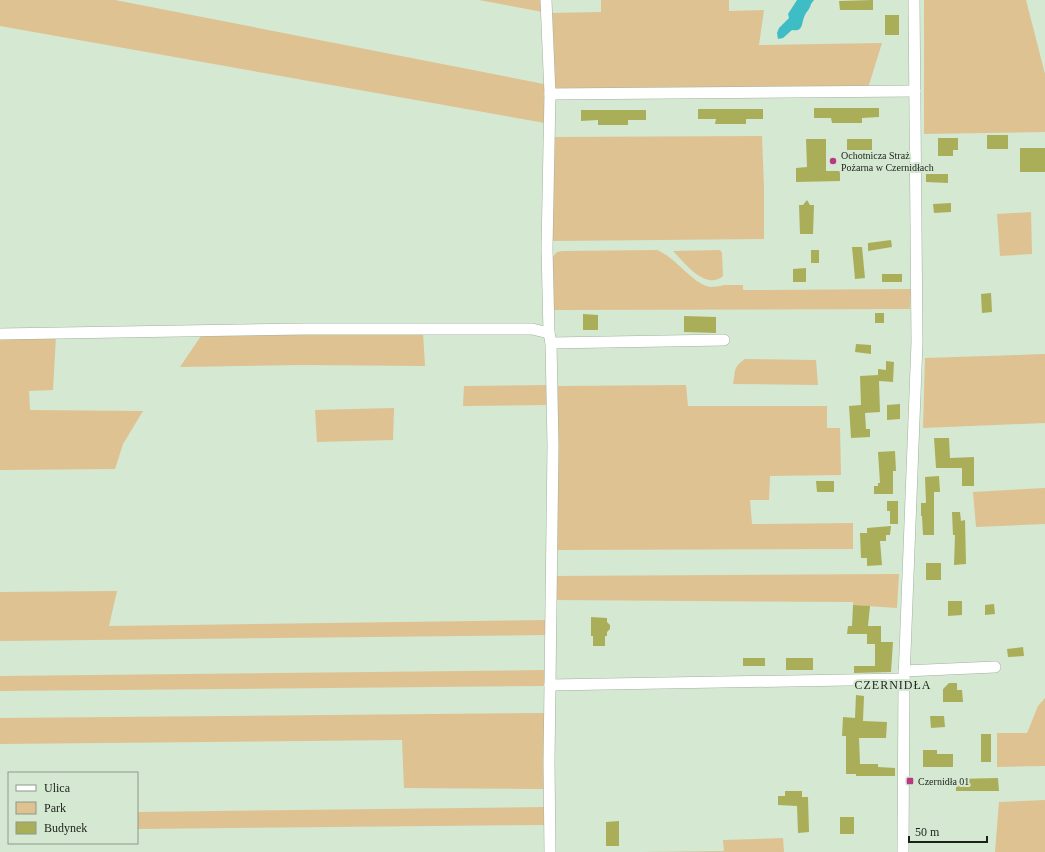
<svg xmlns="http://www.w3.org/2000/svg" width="1045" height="852" viewBox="0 0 1045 852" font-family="Georgia,serif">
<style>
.green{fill:#dec292}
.water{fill:#3ebdc6}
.building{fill:#aaae59}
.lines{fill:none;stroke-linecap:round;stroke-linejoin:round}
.minor-casing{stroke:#a0b29d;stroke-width:12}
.minor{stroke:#fff;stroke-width:11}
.poi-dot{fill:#b93882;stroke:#d5e8d2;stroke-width:1.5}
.labels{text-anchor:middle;stroke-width:4;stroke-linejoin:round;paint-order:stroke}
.poi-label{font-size:10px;fill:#1b221a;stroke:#d5e8d2;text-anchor:start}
.quarter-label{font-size:12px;letter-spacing:1px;fill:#1b221a;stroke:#d5e8d2}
</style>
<rect width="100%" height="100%" fill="#d5e8d2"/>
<!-- green -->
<g class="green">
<polygon points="0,0 115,0 544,84 545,123 0,26"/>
<polygon points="479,0 542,0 543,12"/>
<polygon points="601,0 729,0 729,11 764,10 759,45 882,43 868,88 554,90 550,13 601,12"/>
<polygon points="924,0 1026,0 1045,74 1045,150 1045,132 924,134"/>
<polygon points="762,136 764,188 764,239 552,241 553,137"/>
<polygon points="1031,212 1032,254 1000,256 997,214"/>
<path d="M657,250C677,258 693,285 711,287C715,287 720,286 724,285C730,285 737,285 743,285V290L911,289L910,309L553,310L552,258L557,252L562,251Z"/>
<path d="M720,250L722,253L723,276C705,291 684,262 673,251Z"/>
<polygon points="423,332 425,366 301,365 180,367 203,333"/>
<polygon points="56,336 53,390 29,391 30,410 143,411 123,444 115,469 0,470 0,337"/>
<polygon points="1045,354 1045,423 923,428 925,358"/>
<path d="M745,359L816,360L818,385L733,384C736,371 732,368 745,359Z"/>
<polygon points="548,385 549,405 463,406 464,386"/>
<polygon points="686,385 688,406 827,406 827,428 840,428 841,475 770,476 769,500 750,500 752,524 853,523 853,549 555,550 558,386"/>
<polygon points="394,408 393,440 317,442 315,410"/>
<polygon points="1045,488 1045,524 976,527 973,492"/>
<polygon points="899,574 897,608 853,605 853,602 555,600 555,576"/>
<polygon points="117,591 109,626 548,620 547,635 0,641 0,592"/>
<polygon points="546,670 546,686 0,691 0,676"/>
<polygon points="1045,698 1045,766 997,767 997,733 1027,733 1038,706"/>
<polygon points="546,713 545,789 404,788 402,740 0,744 0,718"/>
<polygon points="1045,800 1045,852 995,852 999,802"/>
<polygon points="544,807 544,825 137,829 137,812"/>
<polygon points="783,838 784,852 643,852 724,851 723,840"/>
</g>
<!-- water -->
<path class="water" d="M797,0H814L811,4C810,9 807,11 805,15C801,23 804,32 792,30L783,38L778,39L777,33L779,28L789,18L788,14Z"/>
<!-- building -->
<g class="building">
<polygon points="873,0 873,10 840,10 839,1"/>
<rect x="885" y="15" width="14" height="20"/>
<polygon points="814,108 879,108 879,117 862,118 862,123 832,123 831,118 814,118"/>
<polygon points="698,109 763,109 763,119 746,119 746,124 715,124 716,119 698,119"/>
<polygon points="581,110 646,110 646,120 628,120 628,125 598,125 598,120 581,121"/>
<rect x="987" y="135" width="21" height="14"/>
<polygon points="938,138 958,138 958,150 953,150 953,156 938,156"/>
<polygon points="806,139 826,139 826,171 840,171 840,181 796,182 796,168 807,167"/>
<rect x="847" y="139" width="25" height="11"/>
<rect x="1020" y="148" width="25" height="24"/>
<polygon points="926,174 948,174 948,183 926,182"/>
<polygon points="807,200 810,205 814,205 813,234 800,234 799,205 803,205"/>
<polygon points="951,203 951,212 934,213 933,204"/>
<polygon points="891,240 892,247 868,251 868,243"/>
<polygon points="852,247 862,247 865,278 855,279"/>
<rect x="811" y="250" width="8" height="13"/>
<polygon points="806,268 806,282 793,282 793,269"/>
<rect x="882" y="274" width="20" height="8"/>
<polygon points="991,293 992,312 982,313 981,294"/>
<rect x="875" y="313" width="9" height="10"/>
<polygon points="583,314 598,315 598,330 583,330"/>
<polygon points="684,316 716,317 716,333 684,332"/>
<polygon points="856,344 871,345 871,354 855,352"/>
<polygon points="886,361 894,362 893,382 879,381 880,412 865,413 866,429 870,429 870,437 851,438 849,406 861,405 860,376 878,375 878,369 886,370"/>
<polygon points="900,404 900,419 887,420 887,405"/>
<polygon points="934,438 949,438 950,458 974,457 974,486 962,486 962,468 936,468"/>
<polygon points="895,451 896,471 893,471 893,494 874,494 874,486 878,486 878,483 880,483 878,452"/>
<polygon points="939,476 940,492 934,492 934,535 923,535 922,516 921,516 921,503 926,503 925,477"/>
<polygon points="816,481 834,481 834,492 817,492"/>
<polygon points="887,501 898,501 898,524 890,524 890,511 887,511"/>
<polygon points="952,512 960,512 961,521 965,520 966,564 954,565 955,535 953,535"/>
<polygon points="891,526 890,535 886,535 886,541 880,541 882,565 867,566 867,558 861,558 860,533 867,533 867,528"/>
<rect x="926" y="563" width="15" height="17"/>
<polygon points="948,601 962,601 962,615 948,616"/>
<polygon points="994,604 995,614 985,615 985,605"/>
<polygon points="853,605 870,606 868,626 881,626 881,642 893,642 891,672 854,673 854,666 875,666 875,644 867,644 867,634 847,634 848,626 852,626"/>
<polygon points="591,617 607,618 607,622 610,625 610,629 607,632 607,636 605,636 605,646 593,646 593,636 591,636"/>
<polygon points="1023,647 1024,656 1008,657 1007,649"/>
<rect x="743" y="658" width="22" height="8"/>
<rect x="786" y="658" width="27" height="12"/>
<polygon points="949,683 957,683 957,690 962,690 963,702 943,702 943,689"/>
<polygon points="856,695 864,696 863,721 887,722 886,738 859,738 860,764 878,764 878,767 895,768 895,776 856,776 856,774 846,774 846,736 842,736 843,717 855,718"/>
<polygon points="930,716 944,716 945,727 931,728"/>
<rect x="981" y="734" width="10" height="28"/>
<polygon points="923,750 937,750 937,754 953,754 953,767 923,767"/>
<polygon points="998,778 999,791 956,791 956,779"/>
<polygon points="785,791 802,791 802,797 808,797 809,832 798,833 797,806 778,805 778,796 785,796"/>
<rect x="840" y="817" width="14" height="17"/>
<polygon points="619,821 619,846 606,846 606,822"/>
</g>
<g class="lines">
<!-- minor casing -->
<g class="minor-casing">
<g id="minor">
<polyline points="546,0 550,94 547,248 549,333"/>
<polyline points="550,94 915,91"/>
<polyline points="0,334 305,329 532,329 549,333 551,343 553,446 550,685 904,679"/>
<polyline points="551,343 724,340"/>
<polyline points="904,671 995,667"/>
<polyline points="550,852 549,762 550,685"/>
<polyline points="903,852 904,679 917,342 914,0"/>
</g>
</g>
<!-- minor -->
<use href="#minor" class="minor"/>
</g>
<!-- markers -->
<g class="poi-dot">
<circle cx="833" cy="161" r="4"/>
<rect x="906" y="777" width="8" height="8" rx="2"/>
</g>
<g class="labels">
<!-- poi labels -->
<g class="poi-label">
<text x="841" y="159">Ochotnicza Straż<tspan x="841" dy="12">Pożarna w Czernidłach</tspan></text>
<text x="918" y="785">Czernidła 01</text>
</g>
<!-- quarter labels -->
<g class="quarter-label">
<text x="893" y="689">CZERNIDŁA</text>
</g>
</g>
<!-- legend -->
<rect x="8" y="772" width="130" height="72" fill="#d5e8d2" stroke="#8b9988"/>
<rect x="16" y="785" width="20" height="6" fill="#ffffff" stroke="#8b9988"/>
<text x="44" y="792" font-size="12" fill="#1b221a">Ulica</text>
<rect x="16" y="802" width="20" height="12" fill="#dec292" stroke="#8b9988"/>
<text x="44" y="812" font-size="12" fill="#1b221a">Park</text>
<rect x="16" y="822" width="20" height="12" fill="#aaae59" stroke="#8b9988"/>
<text x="44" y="832" font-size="12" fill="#1b221a">Budynek</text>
<!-- scale -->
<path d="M909 836v6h78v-6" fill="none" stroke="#1b221a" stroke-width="2"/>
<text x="915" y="836" font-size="12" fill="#1b221a" stroke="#d5e8d2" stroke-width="3" paint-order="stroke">50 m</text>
</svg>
